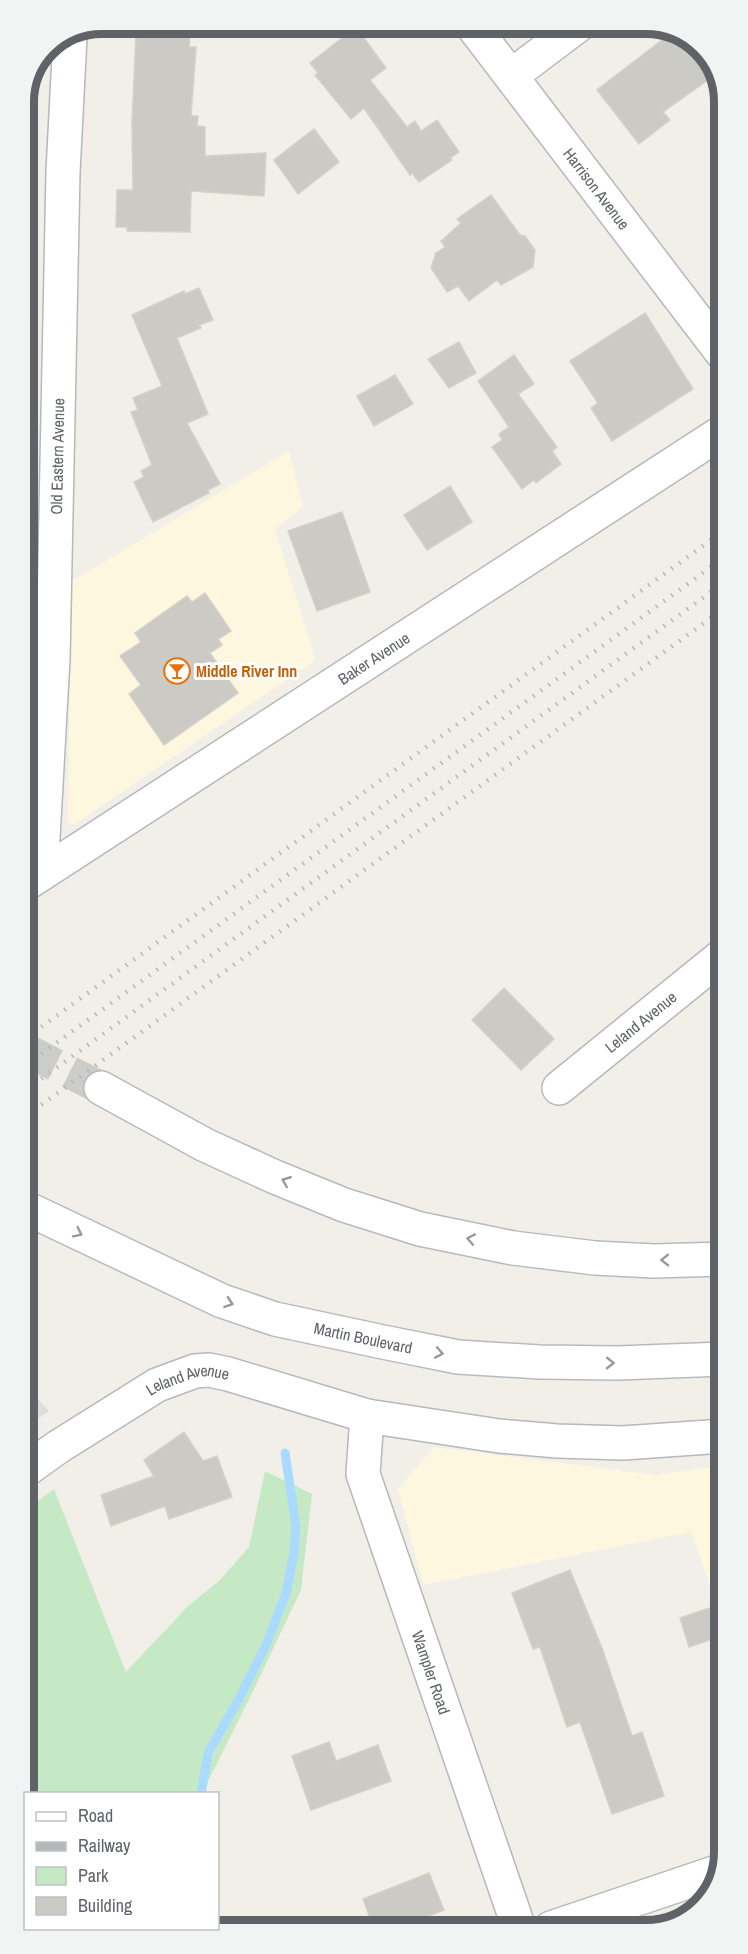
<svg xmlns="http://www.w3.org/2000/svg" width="748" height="1954" viewBox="0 0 748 1954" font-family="'Archivo Narrow',sans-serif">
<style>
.commercial{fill:#fef7e0}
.industrial{fill:#e0deda}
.green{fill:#c5e8c5}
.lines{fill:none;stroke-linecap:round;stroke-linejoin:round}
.stream{stroke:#aadaff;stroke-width:9}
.building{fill:#cccac5;stroke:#d6d1c6;stroke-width:1.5}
.secondary-tunnel{stroke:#ccccc8;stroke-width:33;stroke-dasharray:33 16;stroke-linecap:butt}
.minor-casing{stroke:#b5b8bc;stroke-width:36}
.secondary-casing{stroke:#b6babf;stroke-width:36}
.minor{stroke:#fff;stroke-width:33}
.secondary{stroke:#fff;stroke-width:33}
.rail{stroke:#b6b7b8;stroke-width:4.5;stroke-dasharray:1.5 8;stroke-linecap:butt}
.oneway{stroke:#979a9d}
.labels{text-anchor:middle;stroke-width:6;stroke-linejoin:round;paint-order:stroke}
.street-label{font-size:16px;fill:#5f6368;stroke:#fff}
.food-label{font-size:16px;font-weight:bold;fill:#c56008;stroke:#fff;text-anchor:start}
.rim{fill:none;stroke:#5f6368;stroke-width:8}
</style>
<rect width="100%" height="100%" fill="#f1efe8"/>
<!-- commercial -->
<g class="commercial">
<polygon points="289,451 303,506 275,530 316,660 75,824 68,822 71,582"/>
<polygon points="434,1447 656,1475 723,1465 724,1596 715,1599 691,1532 423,1585 398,1489"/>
</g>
<!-- industrial -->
<polygon class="industrial" points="26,1387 49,1411 26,1427"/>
<!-- green -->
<polygon class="green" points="265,1471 312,1494 301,1590 253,1691 202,1793 27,1793 26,1510 54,1489 126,1672 188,1606 219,1581 249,1547"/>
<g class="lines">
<!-- stream -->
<g class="stream">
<polyline points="201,1794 208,1753 241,1695 266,1645 286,1593 294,1553 296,1526 285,1453"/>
<polyline points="170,1929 171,1928"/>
</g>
</g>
<!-- building -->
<g class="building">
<polygon points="356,27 386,68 370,80 407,127 415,121 421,131 437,120 459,152 450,158 452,160 419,182 412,173 410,175 364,108 351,119 315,75 318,73 310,63"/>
<polygon points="671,33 697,43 716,74 663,112 670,120 639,144 597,90"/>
<polygon points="136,35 190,37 189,47 196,47 191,116 198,116 197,126 205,127 205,156 266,153 264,196 191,191 190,232 127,231 127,227 116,227 117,190 133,190 132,122"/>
<polygon points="314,129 339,162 298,194 274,160"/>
<polygon points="491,195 520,235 525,236 535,250 533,267 501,285 497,280 469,301 458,286 447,292 431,268 436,253 445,247 441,241 461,223 457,219"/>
<polygon points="199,288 213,320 199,325 201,328 177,338 208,414 187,423 220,484 208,490 209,493 153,522 134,482 144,477 141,471 152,465 131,412 138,410 133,398 162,386 132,315 184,291 185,294"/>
<polygon points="645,313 693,389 612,441 591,408 598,403 570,361"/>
<polygon points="459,342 476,373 449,388 428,359"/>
<polygon points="514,355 534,384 518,394 557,447 552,451 561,464 536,483 534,480 522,489 492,447 502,440 499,434 509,427 478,381"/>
<polygon points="395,375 413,404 374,426 357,396"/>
<polygon points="450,486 472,522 427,550 404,515"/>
<polygon points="342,512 370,592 317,611 288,531"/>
<polygon points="205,593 231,631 218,639 222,645 210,653 238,693 164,745 129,694 141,685 120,656 141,642 135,633 187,596 192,602"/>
<polygon points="504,988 554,1039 521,1070 472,1020"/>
<polygon points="184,1432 203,1461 217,1456 232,1497 169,1519 165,1506 111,1526 101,1495 154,1476 144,1460"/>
<polygon points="570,1570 602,1648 632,1736 642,1732 664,1796 612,1814 580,1722 567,1727 540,1647 533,1649 512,1593"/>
<polygon points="724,1603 724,1635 689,1647 680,1618"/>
<polygon points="329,1742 336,1761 378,1745 391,1781 311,1810 292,1756"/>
<polygon points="429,1873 444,1910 397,1928 374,1929 363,1899"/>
</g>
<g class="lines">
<!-- secondary-tunnel -->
<polyline class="secondary-tunnel" points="26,1050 101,1088"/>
<!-- minor casing -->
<g class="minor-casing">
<g id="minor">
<path id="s1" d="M471,24L722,353"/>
<polyline points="511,76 580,24"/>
<path id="s2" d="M41,874L53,659L63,172L70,37"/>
<path id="s3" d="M29,882L722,432"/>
<path id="s4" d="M559,1088L723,955"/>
<path id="s5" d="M367,1416L363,1474L519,1928"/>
<path id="s6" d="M26,1470L58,1447L157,1385L195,1371L209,1370L228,1374L367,1416L499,1436L557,1441L623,1443L723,1436"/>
<polyline points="551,1928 717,1872"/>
</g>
</g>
<!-- secondary casing -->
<g class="secondary-casing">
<g id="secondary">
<polyline points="101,1088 205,1145 275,1177 344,1205 420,1229 513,1248 595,1258 654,1261 723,1259"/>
<path id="s7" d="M26,1208L222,1301L275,1319L383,1342L458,1357L540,1362L618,1363L723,1359"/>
</g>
</g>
<!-- minor -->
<use href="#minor" class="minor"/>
<!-- secondary -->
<use href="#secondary" class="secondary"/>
<!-- rail -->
<g class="rail">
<polyline points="26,1038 722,532"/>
<polyline points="26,1065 722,559"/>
<polyline points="26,1090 722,584"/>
<polyline points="26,1116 722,610"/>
</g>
</g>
<!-- one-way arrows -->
<defs><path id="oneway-chevron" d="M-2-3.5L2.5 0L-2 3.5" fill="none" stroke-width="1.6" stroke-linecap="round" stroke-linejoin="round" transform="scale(1.5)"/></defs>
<g class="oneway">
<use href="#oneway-chevron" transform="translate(286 1181) rotate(-158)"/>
<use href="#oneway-chevron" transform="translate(78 1233) rotate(26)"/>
<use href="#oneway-chevron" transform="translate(471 1239) rotate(-169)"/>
<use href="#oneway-chevron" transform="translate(665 1260) rotate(179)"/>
<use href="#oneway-chevron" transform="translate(229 1303) rotate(19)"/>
<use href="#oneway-chevron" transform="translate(439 1353) rotate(11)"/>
<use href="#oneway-chevron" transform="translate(610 1363) rotate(1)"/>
</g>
<!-- icons -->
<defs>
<g id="bar-ring" transform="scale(1.35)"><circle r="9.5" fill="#fff" stroke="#e8710a" stroke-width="1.5"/><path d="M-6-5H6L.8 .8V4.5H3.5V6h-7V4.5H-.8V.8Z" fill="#e8710a"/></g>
</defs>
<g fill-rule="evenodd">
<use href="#bar-ring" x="177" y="671"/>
</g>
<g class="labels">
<!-- street labels -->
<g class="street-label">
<text dy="6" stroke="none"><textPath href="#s1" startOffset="207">Harrison Avenue</textPath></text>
<text dy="6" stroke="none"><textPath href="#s2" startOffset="418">Old Eastern Avenue</textPath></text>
<text dy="6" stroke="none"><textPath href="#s3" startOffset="411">Baker Avenue</textPath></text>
<text dy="6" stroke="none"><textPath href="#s4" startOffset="105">Leland Avenue</textPath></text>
<text dy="6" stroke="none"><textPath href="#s7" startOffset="363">Martin Boulevard</textPath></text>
<text dy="6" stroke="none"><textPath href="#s6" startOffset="188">Leland Avenue</textPath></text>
<text dy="6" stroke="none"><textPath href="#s5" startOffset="268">Wampler Road</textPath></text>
</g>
<!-- food labels -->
<g class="food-label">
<text x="196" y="677">Middle River Inn</text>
</g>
</g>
<!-- crop -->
<path d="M0 0H748V1954H0ZM102 34H646A68 68 0 0 1 714 102V1852A68 68 0 0 1 646 1920H102A68 68 0 0 1 34 1852V102A68 68 0 0 1 102 34Z" fill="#f2f3f3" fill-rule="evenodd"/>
<path class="rim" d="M102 34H646A68 68 0 0 1 714 102V1852A68 68 0 0 1 646 1920H102A68 68 0 0 1 34 1852V102A68 68 0 0 1 102 34Z"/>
<!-- legend -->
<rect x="24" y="1792" width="195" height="138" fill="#ffffff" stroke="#bfc1c3" stroke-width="1.5"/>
<rect x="36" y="1812" width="30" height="9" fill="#ffffff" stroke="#bfc1c3" stroke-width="1.5"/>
<text x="78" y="1822" font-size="18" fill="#5f6368">Road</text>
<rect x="36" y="1842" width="30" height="9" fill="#b6b7b8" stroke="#bfc1c3" stroke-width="1.5"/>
<text x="78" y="1852" font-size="18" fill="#5f6368">Railway</text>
<rect x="36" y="1867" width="30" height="18" fill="#c5e8c5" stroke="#bfc1c3" stroke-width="1.5"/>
<text x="78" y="1882" font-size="18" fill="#5f6368">Park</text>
<rect x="36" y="1897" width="30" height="18" fill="#cccac5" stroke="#bfc1c3" stroke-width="1.5"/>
<text x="78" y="1912" font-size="18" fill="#5f6368">Building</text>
</svg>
